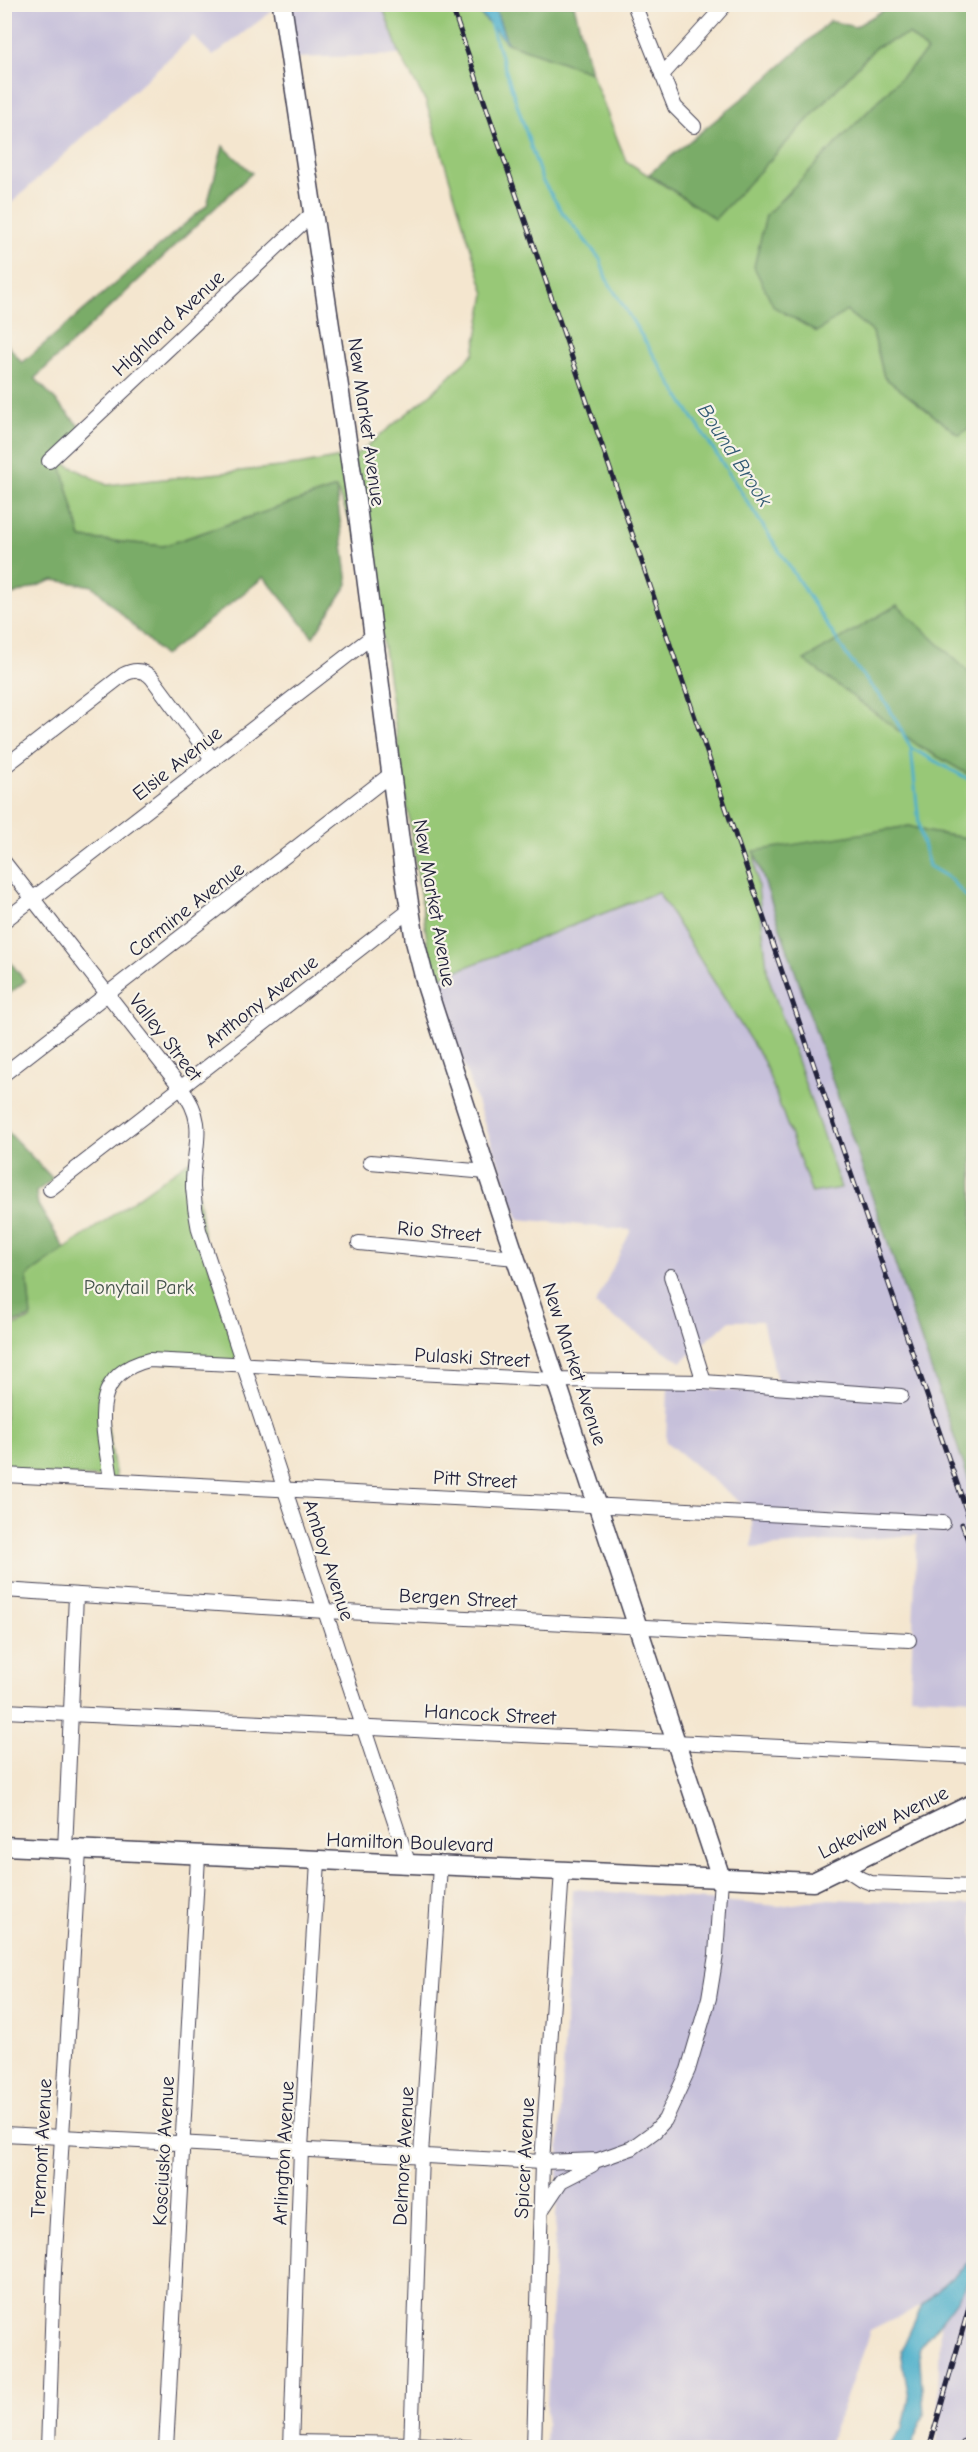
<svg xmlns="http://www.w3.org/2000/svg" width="978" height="2452" viewBox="0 0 978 2452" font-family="'Comic Neue',sans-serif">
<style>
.industrial{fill:#c6c0da}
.green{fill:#98c877;stroke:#5d7559;stroke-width:1.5}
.forest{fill:#7aac68;stroke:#4e6752;stroke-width:1.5}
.water{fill:#4bafca;stroke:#366882;stroke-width:1.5}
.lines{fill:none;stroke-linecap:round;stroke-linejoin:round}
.stream{stroke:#4bafca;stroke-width:3}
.minor-casing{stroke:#423f51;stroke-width:16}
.major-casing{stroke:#423f51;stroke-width:21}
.minor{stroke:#fff;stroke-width:14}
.major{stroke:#fff;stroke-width:18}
.rail-casing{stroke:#22223b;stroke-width:5}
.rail{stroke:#f7f3e8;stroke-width:3;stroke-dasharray:9;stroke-linecap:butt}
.labels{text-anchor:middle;stroke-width:4.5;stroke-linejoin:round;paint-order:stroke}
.street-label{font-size:20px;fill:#22223b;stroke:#f7f3e8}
.park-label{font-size:20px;fill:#45544d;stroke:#f7f3e8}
.water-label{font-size:21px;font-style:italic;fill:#325a74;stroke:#f7f3e8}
</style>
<rect width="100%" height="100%" fill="#f7f3e8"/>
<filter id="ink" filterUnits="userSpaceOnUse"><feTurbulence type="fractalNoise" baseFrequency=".0167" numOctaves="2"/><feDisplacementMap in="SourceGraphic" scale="12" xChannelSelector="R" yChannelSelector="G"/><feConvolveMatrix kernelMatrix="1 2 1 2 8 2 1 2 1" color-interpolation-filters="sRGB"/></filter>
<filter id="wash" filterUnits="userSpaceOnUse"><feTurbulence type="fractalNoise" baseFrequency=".008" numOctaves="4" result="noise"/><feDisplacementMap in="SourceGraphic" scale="24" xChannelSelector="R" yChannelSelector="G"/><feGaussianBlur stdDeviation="1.35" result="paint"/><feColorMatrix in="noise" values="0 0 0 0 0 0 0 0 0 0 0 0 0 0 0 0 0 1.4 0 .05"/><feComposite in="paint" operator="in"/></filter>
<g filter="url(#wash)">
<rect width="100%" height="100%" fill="#f4e6cf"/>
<!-- industrial -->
<g class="industrial">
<polygon points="5,5 280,5 213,56 193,36 5,209"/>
<polygon points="284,5 382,5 400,55 291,58"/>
<polygon points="754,851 973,1492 973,1699 910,1696 917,1535 752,1548 752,1512 666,1442 668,1387 780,1393 762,1321 730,1321 681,1362 595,1305 631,1230 519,1219 433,980 658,891 764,1062 812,1193 841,1188 768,976"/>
<polygon points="573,1889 780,1906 829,1899 973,1905 973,2447 937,2447 940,2323 922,2305 870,2331 828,2447 545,2448 567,1985"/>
</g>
<!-- green -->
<g class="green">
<polygon points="382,5 472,5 507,43 591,72 626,161 715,218 876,47 909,34 927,51 767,215 846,311 873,332 884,377 959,435 973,425 973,676 897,606 919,746 973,777 973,839 928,832 909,826 754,852 768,976 841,1188 812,1193 764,1062 658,892 433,980 373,575 336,488 163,546 81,538 60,461 107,485 298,465 357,454 432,393 474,353 485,294 426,102 400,55"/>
<polygon points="193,1158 206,1254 243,1364 137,1362 103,1398 116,1478 5,1473 5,1329 31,1319 27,1276"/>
</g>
<!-- forest -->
<g class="forest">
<polygon points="894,4 971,4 973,6 974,425 959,435 884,377 873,332 846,311 817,332 774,307 754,267 766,215 927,51 909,34 876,47 715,219 649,174 765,80 830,21 855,27"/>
<polygon points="494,5 574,5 591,72 507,43"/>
<polygon points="223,146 252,173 35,378 81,428 60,461 81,538 163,546 336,488 348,584 313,637 264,577 164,656 93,586 53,580 5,598 4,340 22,363 207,205"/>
<polygon points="897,605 973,676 973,777 919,746 804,660"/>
<polygon points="909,826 928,832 973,839 973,1492 754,851"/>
<polygon points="5,955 25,981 5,997"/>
<polygon points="6,1130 53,1179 36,1192 38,1205 65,1249 27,1276 31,1317 5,1326"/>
</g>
<!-- water -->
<g class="water">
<polygon points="472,5 494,5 507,43"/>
<path d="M973,2258C974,2289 937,2324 919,2348L924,2415L911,2447H887L903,2428L909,2398L901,2351L922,2305Z"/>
</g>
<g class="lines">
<!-- stream -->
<g class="stream">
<polyline points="490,23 542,180 563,213 600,259 606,278 682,401 850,660 888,706 911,748 920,833 929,866 949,878 974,905"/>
<polyline points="911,748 968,779 974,779"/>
</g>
</g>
</g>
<g filter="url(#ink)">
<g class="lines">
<!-- minor casing -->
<g class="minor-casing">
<g id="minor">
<polyline points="634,4 675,107 694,126"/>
<polyline points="662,75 726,4"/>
<polyline points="49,461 313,213"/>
<path d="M4,767L123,675C134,669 143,669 152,678L213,760"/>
<path d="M4,862L181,1088C210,1126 192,1146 193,1188C194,1202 196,1216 199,1230L409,1865"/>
<polyline points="4,921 374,635"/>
<polyline points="4,1074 391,774"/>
<polyline points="370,1162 487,1172"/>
<polyline points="50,1189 410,910"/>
<polyline points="359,1243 516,1258"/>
<polyline points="671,1276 704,1382"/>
<polyline points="4,1475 943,1523"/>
<path d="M111,1480C105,1431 84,1376 149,1360L556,1380L704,1382L901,1396"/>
<polyline points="4,1590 325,1611 909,1640"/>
<polyline points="4,1711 974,1756"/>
<polyline points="65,1850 76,1595"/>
<polyline points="843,1867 861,1879 871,1883 974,1887"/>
<polyline points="4,2134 542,2162 598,2160 632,2148 655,2131 665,2120 688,2070 709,1998 716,1955 721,1878"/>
<polyline points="543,2208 561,2181 592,2165"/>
<polyline points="291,2442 412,2444 483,2448"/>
<polyline points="48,2448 54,2270 79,1851"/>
<polyline points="166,2448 198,1856"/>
<polyline points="291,2448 301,2148 318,1861"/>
<polyline points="411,2448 421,2155 440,1866"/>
<polyline points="534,2448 542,2162 562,1871"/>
</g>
</g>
<!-- major casing -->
<g class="major-casing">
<g id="major">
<polyline points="282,4 358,514 403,865 415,941 427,988 487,1172 721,1878"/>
<polyline points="4,1846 813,1882 974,1803"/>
</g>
</g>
<!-- minor -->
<use href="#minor" class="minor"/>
<!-- major -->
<use href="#major" class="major"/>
<!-- rail casing -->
<g class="rail-casing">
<g id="rail">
<polyline points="451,4 974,1533"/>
<polyline points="962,1524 974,1556"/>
<polyline points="929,2448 974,2290"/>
<polyline points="959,2448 974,2429"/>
</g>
</g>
<!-- rail -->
<use href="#rail" class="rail"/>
</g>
</g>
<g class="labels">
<!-- street labels -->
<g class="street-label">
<text transform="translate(168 323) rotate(-43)" y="7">Highland Avenue</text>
<text transform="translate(367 422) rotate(82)" y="7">New Market Avenue</text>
<text transform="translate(177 763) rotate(-38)" y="7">Elsie Avenue</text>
<text transform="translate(435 903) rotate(80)" y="7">New Market Avenue</text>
<text transform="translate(186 909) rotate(-38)" y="7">Carmine Avenue</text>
<text transform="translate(261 1001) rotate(-38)" y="7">Anthony Avenue</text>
<text transform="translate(166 1037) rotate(52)" y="7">Valley Street</text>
<text transform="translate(439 1231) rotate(5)" y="7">Rio Street</text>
<text transform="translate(472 1357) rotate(3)" y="7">Pulaski Street</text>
<text transform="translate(575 1364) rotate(72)" y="7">New Market Avenue</text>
<text transform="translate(475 1479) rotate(3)" y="7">Pitt Street</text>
<text transform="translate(329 1560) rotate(72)" y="7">Amboy Avenue</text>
<text transform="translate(458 1598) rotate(3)" y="7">Bergen Street</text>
<text transform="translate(490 1714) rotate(3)" y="7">Hancock Street</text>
<text transform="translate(883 1822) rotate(-26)" y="7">Lakeview Avenue</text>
<text transform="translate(410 1842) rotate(2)" y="7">Hamilton Boulevard</text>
<text transform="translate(41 2148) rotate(-87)" y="7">Tremont Avenue</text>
<text transform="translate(163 2151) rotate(-87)" y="7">Kosciusko Avenue</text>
<text transform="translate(283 2153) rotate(-87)" y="7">Arlington Avenue</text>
<text transform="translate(403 2156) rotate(-87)" y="7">Delmore Avenue</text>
<text transform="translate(524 2158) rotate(-87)" y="7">Spicer Avenue</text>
</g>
<!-- park labels -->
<g class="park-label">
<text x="139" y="1294">Ponytail Park</text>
</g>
<!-- water labels -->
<g class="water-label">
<text transform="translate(735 455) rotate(57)" y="7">Bound Brook</text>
</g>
</g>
<!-- margin -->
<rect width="978" height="2452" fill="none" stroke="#f7f3e8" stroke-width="24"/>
</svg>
